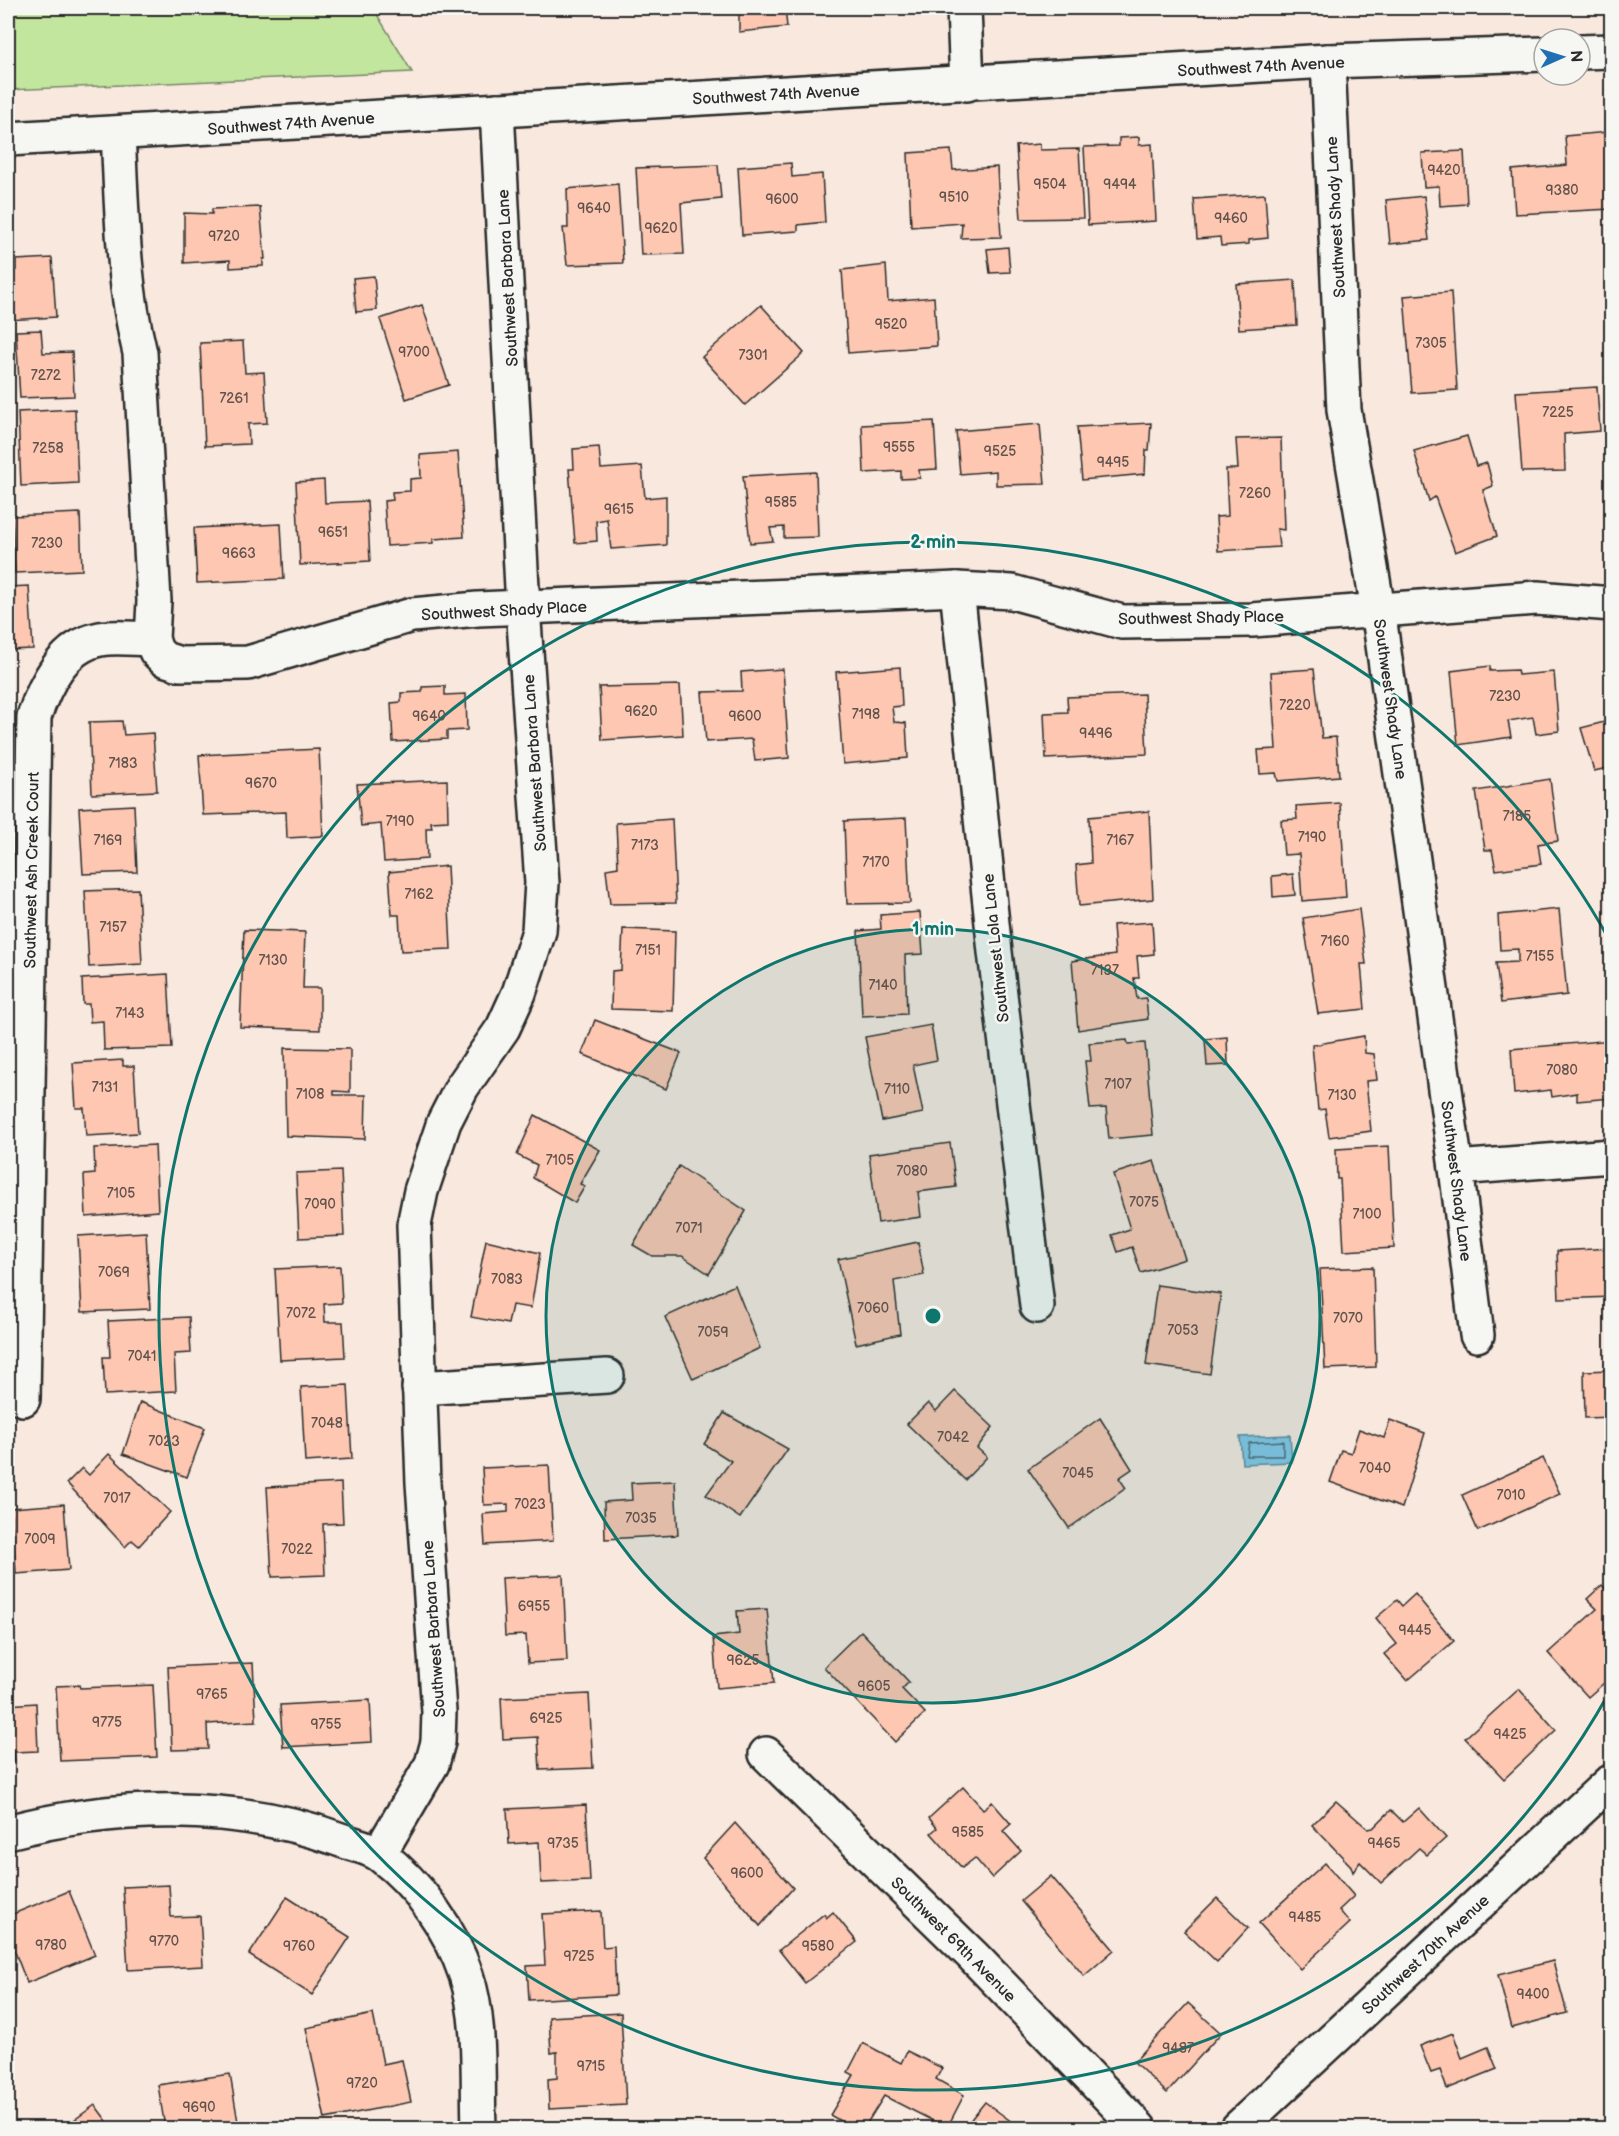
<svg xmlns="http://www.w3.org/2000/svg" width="1619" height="2136" viewBox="0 0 1619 2136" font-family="'Balsamiq Sans',sans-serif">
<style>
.green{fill:#c3e69f;stroke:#778865;stroke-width:1.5}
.water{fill:#87c7e7;stroke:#62899c;stroke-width:1.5}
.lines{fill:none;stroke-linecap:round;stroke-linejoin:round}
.shore{stroke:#506976;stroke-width:1.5}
.building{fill:#fec7b1;stroke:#2b2b2b;stroke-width:1.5}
.minor-casing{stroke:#2b2b2b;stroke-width:38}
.minor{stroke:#f6f6f2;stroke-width:33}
.ring{fill:none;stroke:#0f766e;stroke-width:3}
.labels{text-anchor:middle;stroke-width:5;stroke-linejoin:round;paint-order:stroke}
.number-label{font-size:14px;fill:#60524c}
.street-label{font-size:16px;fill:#2b2b2b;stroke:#f6f6f2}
.centre{fill:#0f766e;stroke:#f6f6f2;stroke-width:3}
.ring-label{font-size:18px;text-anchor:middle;font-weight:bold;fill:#0f766e;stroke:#f6f6f2;stroke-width:5;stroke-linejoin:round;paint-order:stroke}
</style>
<rect width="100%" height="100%" fill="#f8e8de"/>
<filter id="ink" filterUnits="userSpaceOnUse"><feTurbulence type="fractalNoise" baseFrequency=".0167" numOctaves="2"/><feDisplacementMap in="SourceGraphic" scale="12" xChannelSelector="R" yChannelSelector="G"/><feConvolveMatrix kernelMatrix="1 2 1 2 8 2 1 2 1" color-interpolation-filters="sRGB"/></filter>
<g filter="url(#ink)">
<!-- green -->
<polygon class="green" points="8,8 373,8 412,72 8,90"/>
<!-- water -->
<polygon class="water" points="1290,1435 1292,1462 1242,1464 1240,1437"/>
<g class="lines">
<!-- shore -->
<polygon class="shore" points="1283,1441 1283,1456 1247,1456 1249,1443"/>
</g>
<!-- building -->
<g class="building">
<polygon points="692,8 785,8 787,27 739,32 739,11 692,13"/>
<polygon points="1608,132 1611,209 1515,214 1512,170 1567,165 1565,136"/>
<polygon points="1139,137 1139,145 1152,144 1156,221 1088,225 1084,147 1119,146 1119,138"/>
<polygon points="1040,144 1040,150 1079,149 1083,218 1021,219 1016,146"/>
<polygon points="951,150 953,170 997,167 1001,237 961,238 962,223 911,227 908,153"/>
<polygon points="1464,151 1467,204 1440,206 1439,186 1424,187 1422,153"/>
<polygon points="791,163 792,177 822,174 825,222 798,225 798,231 742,235 738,167"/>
<polygon points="718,165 721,199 681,203 684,254 641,255 636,168"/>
<polygon points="618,184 623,263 567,265 563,228 568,228 567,189"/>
<polygon points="1265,194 1268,238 1249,240 1249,244 1221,246 1220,237 1197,239 1194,199"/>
<polygon points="1424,196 1429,240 1390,244 1386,200"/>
<polygon points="260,207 265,259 263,259 263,266 230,268 230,260 184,263 184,213 212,214 212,209"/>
<polygon points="1008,247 1010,272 990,273 987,249"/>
<polygon points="52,258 56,317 8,320 8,271 16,270 16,260"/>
<polygon points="886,265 888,301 934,297 937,346 848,353 842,270"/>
<polygon points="374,276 377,310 356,312 353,278"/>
<polygon points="1295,280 1297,325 1239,329 1236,284"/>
<polygon points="1451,292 1457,390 1412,393 1404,296"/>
<polygon points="422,305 449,385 406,399 380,319"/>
<polygon points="761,305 804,353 745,405 702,357"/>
<polygon points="41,330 43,353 72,352 74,396 20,398 16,331"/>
<polygon points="243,341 245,373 264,372 267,423 248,424 249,444 205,446 200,343"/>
<polygon points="1597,387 1600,431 1564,434 1565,471 1522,472 1516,392"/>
<polygon points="75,409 78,483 21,486 18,412"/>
<polygon points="934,421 937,469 919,470 920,478 901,479 901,471 864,473 862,425"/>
<polygon points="1151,423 1149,450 1146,450 1145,474 1082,480 1077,427"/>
<polygon points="1040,424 1045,484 996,485 996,471 960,474 956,431"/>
<polygon points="1467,436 1476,466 1487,463 1493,486 1483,490 1497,536 1455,552 1435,497 1429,501 1414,451"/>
<polygon points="1281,438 1284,530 1277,529 1279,547 1218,551 1216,517 1228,516 1226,469 1238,469 1236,439"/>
<polygon points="599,447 601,469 642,466 645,498 666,496 666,545 611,549 607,519 596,521 597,541 575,543 569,469 574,469 573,449"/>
<polygon points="458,452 464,537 433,539 433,543 387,546 384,501 393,500 392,492 410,491 410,479 421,478 420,455"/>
<polygon points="816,472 818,537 784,538 784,527 770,528 773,541 750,543 743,476"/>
<polygon points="324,480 325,503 367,501 370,561 300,565 296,482"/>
<polygon points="80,513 82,570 15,573 12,516"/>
<polygon points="281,524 284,579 197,583 194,528"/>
<polygon points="29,586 33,649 8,650 8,587"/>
<polygon points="1490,666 1490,671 1517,670 1518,675 1554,672 1559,731 1536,734 1533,717 1508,721 1511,737 1458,745 1451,671"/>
<polygon points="900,667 902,706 892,707 894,722 906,723 908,758 843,764 836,672"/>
<polygon points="783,669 789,758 755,761 752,739 706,742 702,692 742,691 741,672"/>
<polygon points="1314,669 1322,738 1336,737 1339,776 1278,781 1276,773 1260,774 1258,750 1276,749 1271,672"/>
<polygon points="680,685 683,735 602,740 599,687"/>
<polygon points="445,686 445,695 466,694 467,730 447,731 447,739 393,742 391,703 401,702 401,693 422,692 422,687"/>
<polygon points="1144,694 1147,754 1046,759 1044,713 1068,712 1067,697"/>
<polygon points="1612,720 1612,767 1594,771 1581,728"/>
<polygon points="122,721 124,735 153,733 157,791 92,794 89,722"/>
<polygon points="319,749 323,836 287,838 286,812 203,815 199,755"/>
<polygon points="1550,779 1558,841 1538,844 1541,864 1496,870 1492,850 1485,850 1476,791"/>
<polygon points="447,780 448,821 431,822 432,828 426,828 427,859 384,862 381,824 361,826 357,784"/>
<polygon points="1340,803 1346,897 1302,901 1299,854 1284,855 1281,820 1297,819 1296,806"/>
<polygon points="134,805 137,872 83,874 79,808"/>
<polygon points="1149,811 1153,899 1079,906 1076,865 1091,863 1089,817"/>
<polygon points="906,818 910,903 847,904 844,821"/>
<polygon points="672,819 676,903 610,904 606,869 618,867 616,823"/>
<polygon points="447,866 451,949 401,951 399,915 392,915 389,872"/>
<polygon points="1293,874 1295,895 1273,897 1272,876"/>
<polygon points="138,889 142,964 89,967 85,891"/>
<polygon points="1359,909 1366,964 1361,964 1365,1009 1318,1014 1303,918"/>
<polygon points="1559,909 1567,995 1501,1003 1496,963 1518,962 1518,949 1500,950 1498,915"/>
<polygon points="920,912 923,954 905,955 907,1014 862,1016 858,931 881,929 880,915"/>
<polygon points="1152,922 1154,954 1137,956 1139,978 1134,978 1137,999 1146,998 1148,1019 1078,1030 1072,961 1115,955 1113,925"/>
<polygon points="623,929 675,931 673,1011 611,1009 612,971 621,970"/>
<polygon points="244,930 305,932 303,988 320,988 320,1030 240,1027"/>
<polygon points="168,974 172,1048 104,1050 103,1021 90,1022 89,1004 83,1004 82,979"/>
<polygon points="595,1020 681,1053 666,1089 582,1054"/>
<polygon points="931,1025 937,1060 913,1065 923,1113 882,1121 865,1037"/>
<polygon points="1364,1036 1365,1053 1374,1054 1377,1080 1366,1081 1371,1131 1329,1137 1325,1109 1318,1110 1312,1045"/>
<polygon points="1227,1037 1228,1065 1207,1066 1205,1039"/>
<polygon points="1127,1040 1128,1044 1145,1043 1153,1135 1109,1139 1106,1108 1090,1109 1085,1061 1091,1061 1089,1043"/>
<polygon points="1612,1040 1612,1098 1577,1101 1577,1093 1552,1097 1551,1090 1514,1094 1511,1049"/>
<polygon points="284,1048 350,1049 350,1092 334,1091 334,1095 366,1095 365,1139 286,1136"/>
<polygon points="123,1060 123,1066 134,1066 138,1133 86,1136 84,1108 76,1108 73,1063"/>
<polygon points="535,1115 600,1150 580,1184 585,1186 575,1203 533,1178 537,1165 517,1155"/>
<polygon points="950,1143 956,1187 918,1192 921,1217 878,1223 869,1154"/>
<polygon points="155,1145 158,1211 86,1217 84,1175 95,1174 94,1148"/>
<polygon points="1389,1146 1394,1248 1344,1251 1340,1179 1337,1179 1336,1149"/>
<polygon points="1154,1161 1185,1259 1141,1273 1132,1247 1118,1252 1112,1235 1130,1229 1113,1174"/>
<polygon points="679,1166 746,1211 709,1274 682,1256 652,1256 633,1245"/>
<polygon points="341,1171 344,1236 299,1238 296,1173"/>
<polygon points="146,1232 150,1309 82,1312 78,1236"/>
<polygon points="486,1240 540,1253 531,1308 512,1305 508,1324 471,1317"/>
<polygon points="918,1242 924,1275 894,1281 900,1334 856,1344 838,1259"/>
<polygon points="1612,1248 1612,1297 1559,1299 1557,1251"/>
<polygon points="340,1266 342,1303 324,1304 325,1322 343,1322 345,1357 280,1360 275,1269"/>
<polygon points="1373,1267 1376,1367 1325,1369 1320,1269"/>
<polygon points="735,1285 760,1348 693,1379 665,1317"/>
<polygon points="1157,1285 1221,1294 1210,1374 1146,1365"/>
<polygon points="189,1317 191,1353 174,1354 176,1391 105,1395 103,1357 110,1357 108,1321"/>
<polygon points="1612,1370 1612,1417 1585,1418 1584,1371"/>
<polygon points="348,1385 352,1459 305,1462 301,1387"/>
<polygon points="955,1391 993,1427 977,1448 987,1457 965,1480 907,1424 928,1403 936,1411"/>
<polygon points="140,1402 205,1428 187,1477 123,1454"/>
<polygon points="724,1413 788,1449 740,1518 706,1495 731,1461 704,1444"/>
<polygon points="1100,1418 1132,1469 1119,1478 1126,1488 1069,1528 1028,1469"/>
<polygon points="1390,1420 1425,1433 1402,1508 1330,1482 1341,1450 1351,1453 1359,1429 1384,1438"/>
<polygon points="109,1454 170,1512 139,1546 132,1540 125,1547 67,1483 82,1468 89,1475"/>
<polygon points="1543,1458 1560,1494 1478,1531 1462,1495"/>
<polygon points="549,1465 553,1541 485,1545 483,1514 508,1512 508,1504 484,1505 482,1468"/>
<polygon points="675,1481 678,1535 605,1539 604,1502 632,1500 631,1483"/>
<polygon points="341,1483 343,1523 323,1524 325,1575 272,1577 267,1487"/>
<polygon points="64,1504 69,1570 16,1574 11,1508"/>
<polygon points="563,1575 567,1661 528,1663 526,1635 505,1636 502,1578"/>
<polygon points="1602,1585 1612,1596 1612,1650 1606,1657 1612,1662 1612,1676 1588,1697 1548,1653 1597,1609 1587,1599"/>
<polygon points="1415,1594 1454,1641 1407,1681 1384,1654 1397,1644 1376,1618 1397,1600 1402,1606"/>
<polygon points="767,1609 774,1683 717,1688 713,1637 739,1634 737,1611"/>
<polygon points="861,1631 909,1682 902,1689 925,1713 895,1742 824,1667"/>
<polygon points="253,1663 256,1721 207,1724 208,1749 172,1750 168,1667"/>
<polygon points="79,1685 80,1688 153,1685 157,1757 60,1761 56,1686"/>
<polygon points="1519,1689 1556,1730 1504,1779 1465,1738"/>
<polygon points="589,1694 593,1768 540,1770 538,1737 503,1739 501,1698"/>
<polygon points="370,1700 372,1742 283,1747 280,1705"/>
<polygon points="36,1703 38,1751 14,1752 15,1764 8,1764 8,1705"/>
<polygon points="963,1787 983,1809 992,1802 1011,1824 1003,1831 1021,1851 992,1878 975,1858 962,1868 931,1833 937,1828 929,1818"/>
<polygon points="1336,1801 1368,1829 1373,1828 1391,1810 1403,1822 1419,1808 1446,1838 1427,1855 1419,1848 1381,1883 1360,1862 1353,1872 1351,1866 1312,1825"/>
<polygon points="586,1805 590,1881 541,1883 539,1842 509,1844 507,1809"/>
<polygon points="735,1823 793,1888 760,1926 703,1858"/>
<polygon points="1325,1863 1354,1896 1339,1910 1350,1923 1300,1969 1259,1923"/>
<polygon points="1051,1876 1114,1950 1084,1976 1021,1901"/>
<polygon points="169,1885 171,1917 200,1916 203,1966 128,1970 123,1887"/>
<polygon points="69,1891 95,1955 27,1983 8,1934 8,1916"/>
<polygon points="287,1897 350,1937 312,1995 249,1955"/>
<polygon points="1217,1898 1248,1928 1217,1962 1184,1931"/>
<polygon points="601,1911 603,1947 614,1946 616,1995 529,2000 527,1966 545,1965 542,1914"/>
<polygon points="833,1912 857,1942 805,1983 779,1950 824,1914 826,1918"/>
<polygon points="1553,1961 1567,2013 1512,2028 1498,1975"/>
<polygon points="1188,2003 1221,2033 1167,2093 1134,2062"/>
<polygon points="621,2013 626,2105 549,2109 548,2079 557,2078 557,2052 551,2053 549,2017"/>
<polygon points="373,2014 383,2064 402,2060 411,2102 325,2119 306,2028"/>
<polygon points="1453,2033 1462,2058 1488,2047 1497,2069 1447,2089 1440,2070 1431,2073 1420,2046"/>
<polygon points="863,2043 901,2063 907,2051 942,2068 936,2079 964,2095 947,2128 884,2096 864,2128 852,2128 830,2115 854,2075 848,2072"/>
<polygon points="230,2074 239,2128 165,2128 158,2085"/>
<polygon points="985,2102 1020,2128 964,2128"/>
<polygon points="95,2105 112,2128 63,2128"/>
</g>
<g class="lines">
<!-- minor casing -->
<g class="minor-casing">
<g id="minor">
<polyline points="964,8 967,84"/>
<polyline points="1580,52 1612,51"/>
<polyline points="1328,61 1344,410 1378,609 1456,1168 1477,1335"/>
<path d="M118,134C122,207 122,281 140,353L154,601L152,639L156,651L164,659L180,664L248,663L412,615L478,609L957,589L1012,592L1122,622L1252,620L1537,598L1612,604"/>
<polyline points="8,139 1328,61 1544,54"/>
<polyline points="957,589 995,952 1037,1306"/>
<polyline points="1456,1168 1612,1156"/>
<polyline points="419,1388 607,1376"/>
<path d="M23,1399L34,717C45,684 63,646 100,639C116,636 135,639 152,639"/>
<polyline points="766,1754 973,1956 1139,2128"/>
<path d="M8,1832C113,1804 234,1801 338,1839C351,1844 369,1847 380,1855C419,1884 451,1930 466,1975C482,2021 477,2081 479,2128"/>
<polyline points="379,1854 432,1764 438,1742 439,1712 423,1483 414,1225 421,1191 444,1122 462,1087 503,1028 519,993 539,931 542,883 523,607 497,110"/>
<polyline points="1238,2128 1612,1780"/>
</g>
</g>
<!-- minor -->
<use href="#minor" class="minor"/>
</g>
</g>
<!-- distance rings -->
<circle cx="933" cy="1316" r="387" fill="#0f766e" fill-opacity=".12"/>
<g class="ring">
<circle cx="933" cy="1316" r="387"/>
<path d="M1610 1691A774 774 0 1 1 1610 941"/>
</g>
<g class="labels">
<!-- number labels -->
<g class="number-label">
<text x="1444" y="175">9420</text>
<text x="1050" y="189">9504</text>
<text x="1120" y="189">9494</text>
<text x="1562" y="195">9380</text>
<text x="954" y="202">9510</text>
<text x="782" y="204">9600</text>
<text x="594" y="213">9640</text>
<text x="1231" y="223">9460</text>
<text x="661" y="233">9620</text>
<text x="224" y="241">9720</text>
<text x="891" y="329">9520</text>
<text x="1431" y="348">7305</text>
<text x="414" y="357">9700</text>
<text x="753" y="360">7301</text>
<text x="46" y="380">7272</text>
<text x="234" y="403">7261</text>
<text x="1558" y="417">7225</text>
<text x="899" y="452">9555</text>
<text x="48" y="453">7258</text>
<text x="1000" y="456">9525</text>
<text x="1113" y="467">9495</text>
<text x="1255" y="498">7260</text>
<text x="781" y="507">9585</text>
<text x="619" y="514">9615</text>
<text x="333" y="537">9651</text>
<text x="47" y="548">7230</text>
<text x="239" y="558">9663</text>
<text x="1505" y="701">7230</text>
<text x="1295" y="710">7220</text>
<text x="641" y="716">9620</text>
<text x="866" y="719">7198</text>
<text x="429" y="721">9640</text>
<text x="745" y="721">9600</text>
<text x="1096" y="738">9496</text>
<text x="123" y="768">7183</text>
<text x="261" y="788">9670</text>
<text x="1517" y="821">7185</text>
<text x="400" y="826">7190</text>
<text x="1312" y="842">7190</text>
<text x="108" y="845">7169</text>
<text x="1120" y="845">7167</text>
<text x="645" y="850">7173</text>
<text x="876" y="867">7170</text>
<text x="419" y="899">7162</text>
<text x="113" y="932">7157</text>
<text x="1335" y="946">7160</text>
<text x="648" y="955">7151</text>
<text x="1540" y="961">7155</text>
<text x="273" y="965">7130</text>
<text x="1105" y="975">7137</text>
<text x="883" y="990">7140</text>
<text x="130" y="1018">7143</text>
<text x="1562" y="1075">7080</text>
<text x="1118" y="1089">7107</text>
<text x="105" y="1092">7131</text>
<text x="897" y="1094">7110</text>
<text x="310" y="1099">7108</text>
<text x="1342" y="1100">7130</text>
<text x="560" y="1165">7105</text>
<text x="912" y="1176">7080</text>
<text x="121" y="1198">7105</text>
<text x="1144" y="1207">7075</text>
<text x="320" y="1209">7090</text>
<text x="1367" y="1219">7100</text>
<text x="689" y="1233">7071</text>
<text x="114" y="1277">7069</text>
<text x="507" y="1284">7083</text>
<text x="873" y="1313">7060</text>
<text x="301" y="1318">7072</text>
<text x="1348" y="1323">7070</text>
<text x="1183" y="1335">7053</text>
<text x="713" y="1337">7059</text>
<text x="142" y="1361">7041</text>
<text x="327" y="1428">7048</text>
<text x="953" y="1442">7042</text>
<text x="164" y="1446">7023</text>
<text x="1375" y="1473">7040</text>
<text x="1078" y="1478">7045</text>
<text x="1511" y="1500">7010</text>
<text x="117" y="1503">7017</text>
<text x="530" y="1509">7023</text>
<text x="641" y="1523">7035</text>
<text x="40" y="1544">7009</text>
<text x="297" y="1554">7022</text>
<text x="534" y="1611">6955</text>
<text x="1415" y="1635">9445</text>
<text x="743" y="1665">9625</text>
<text x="874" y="1691">9605</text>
<text x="212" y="1699">9765</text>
<text x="546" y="1723">6925</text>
<text x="107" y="1727">9775</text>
<text x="326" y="1729">9755</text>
<text x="1510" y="1739">9425</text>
<text x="968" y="1837">9585</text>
<text x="563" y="1848">9735</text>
<text x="1384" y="1848">9465</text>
<text x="747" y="1878">9600</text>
<text x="1305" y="1922">9485</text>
<text x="164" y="1946">9770</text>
<text x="51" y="1950">9780</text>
<text x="299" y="1951">9760</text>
<text x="818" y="1951">9580</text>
<text x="579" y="1961">9725</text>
<text x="1533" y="1999">9400</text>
<text x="1178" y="2053">9487</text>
<text x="591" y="2071">9715</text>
<text x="362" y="2088">9720</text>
<text x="199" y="2112">9690</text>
</g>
<!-- street labels -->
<g class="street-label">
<text transform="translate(1261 66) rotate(-3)" y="6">Southwest 74th Avenue</text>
<text transform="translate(776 94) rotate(-3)" y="6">Southwest 74th Avenue</text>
<text transform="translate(291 123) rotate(-4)" y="6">Southwest 74th Avenue</text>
<text transform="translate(1335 217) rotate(-93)" y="6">Southwest Shady Lane</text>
<text transform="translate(507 278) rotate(-93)" y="6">Southwest Barbara Lane</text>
<text transform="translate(504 610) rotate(-3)" y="6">Southwest Shady Place</text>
<text transform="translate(1201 617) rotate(-1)" y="6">Southwest Shady Place</text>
<text transform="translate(1391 699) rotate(82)" y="6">Southwest Shady Lane</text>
<text transform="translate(534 763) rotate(-94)" y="6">Southwest Barbara Lane</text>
<text transform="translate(31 870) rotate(-89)" y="6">Southwest Ash Creek Court</text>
<text transform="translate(995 948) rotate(-96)" y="6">Southwest Lola Lane</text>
<text transform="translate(1457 1181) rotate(83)" y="6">Southwest Shady Lane</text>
<text transform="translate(433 1629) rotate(-94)" y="6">Southwest Barbara Lane</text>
<text transform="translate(954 1939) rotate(45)" y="6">Southwest 69th Avenue</text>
<text transform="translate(1425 1954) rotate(-43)" y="6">Southwest 70th Avenue</text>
</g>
</g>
<circle cx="933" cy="1316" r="9" class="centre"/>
<g class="ring-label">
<text x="933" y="548">2 min</text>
<text x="933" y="935">1 min</text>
</g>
<!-- margin -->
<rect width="1619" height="2136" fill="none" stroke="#f6f6f2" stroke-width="30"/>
<rect x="15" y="15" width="1589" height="2106" fill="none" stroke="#2b2b2b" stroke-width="2" filter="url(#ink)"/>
<!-- north arrow -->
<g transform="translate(1562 57) rotate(87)"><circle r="28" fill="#f6f6f2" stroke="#a5a5a2" stroke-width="1.5"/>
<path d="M0-4.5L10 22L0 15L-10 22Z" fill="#1f6fb2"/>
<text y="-9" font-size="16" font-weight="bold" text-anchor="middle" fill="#2b2b2b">N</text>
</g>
</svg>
